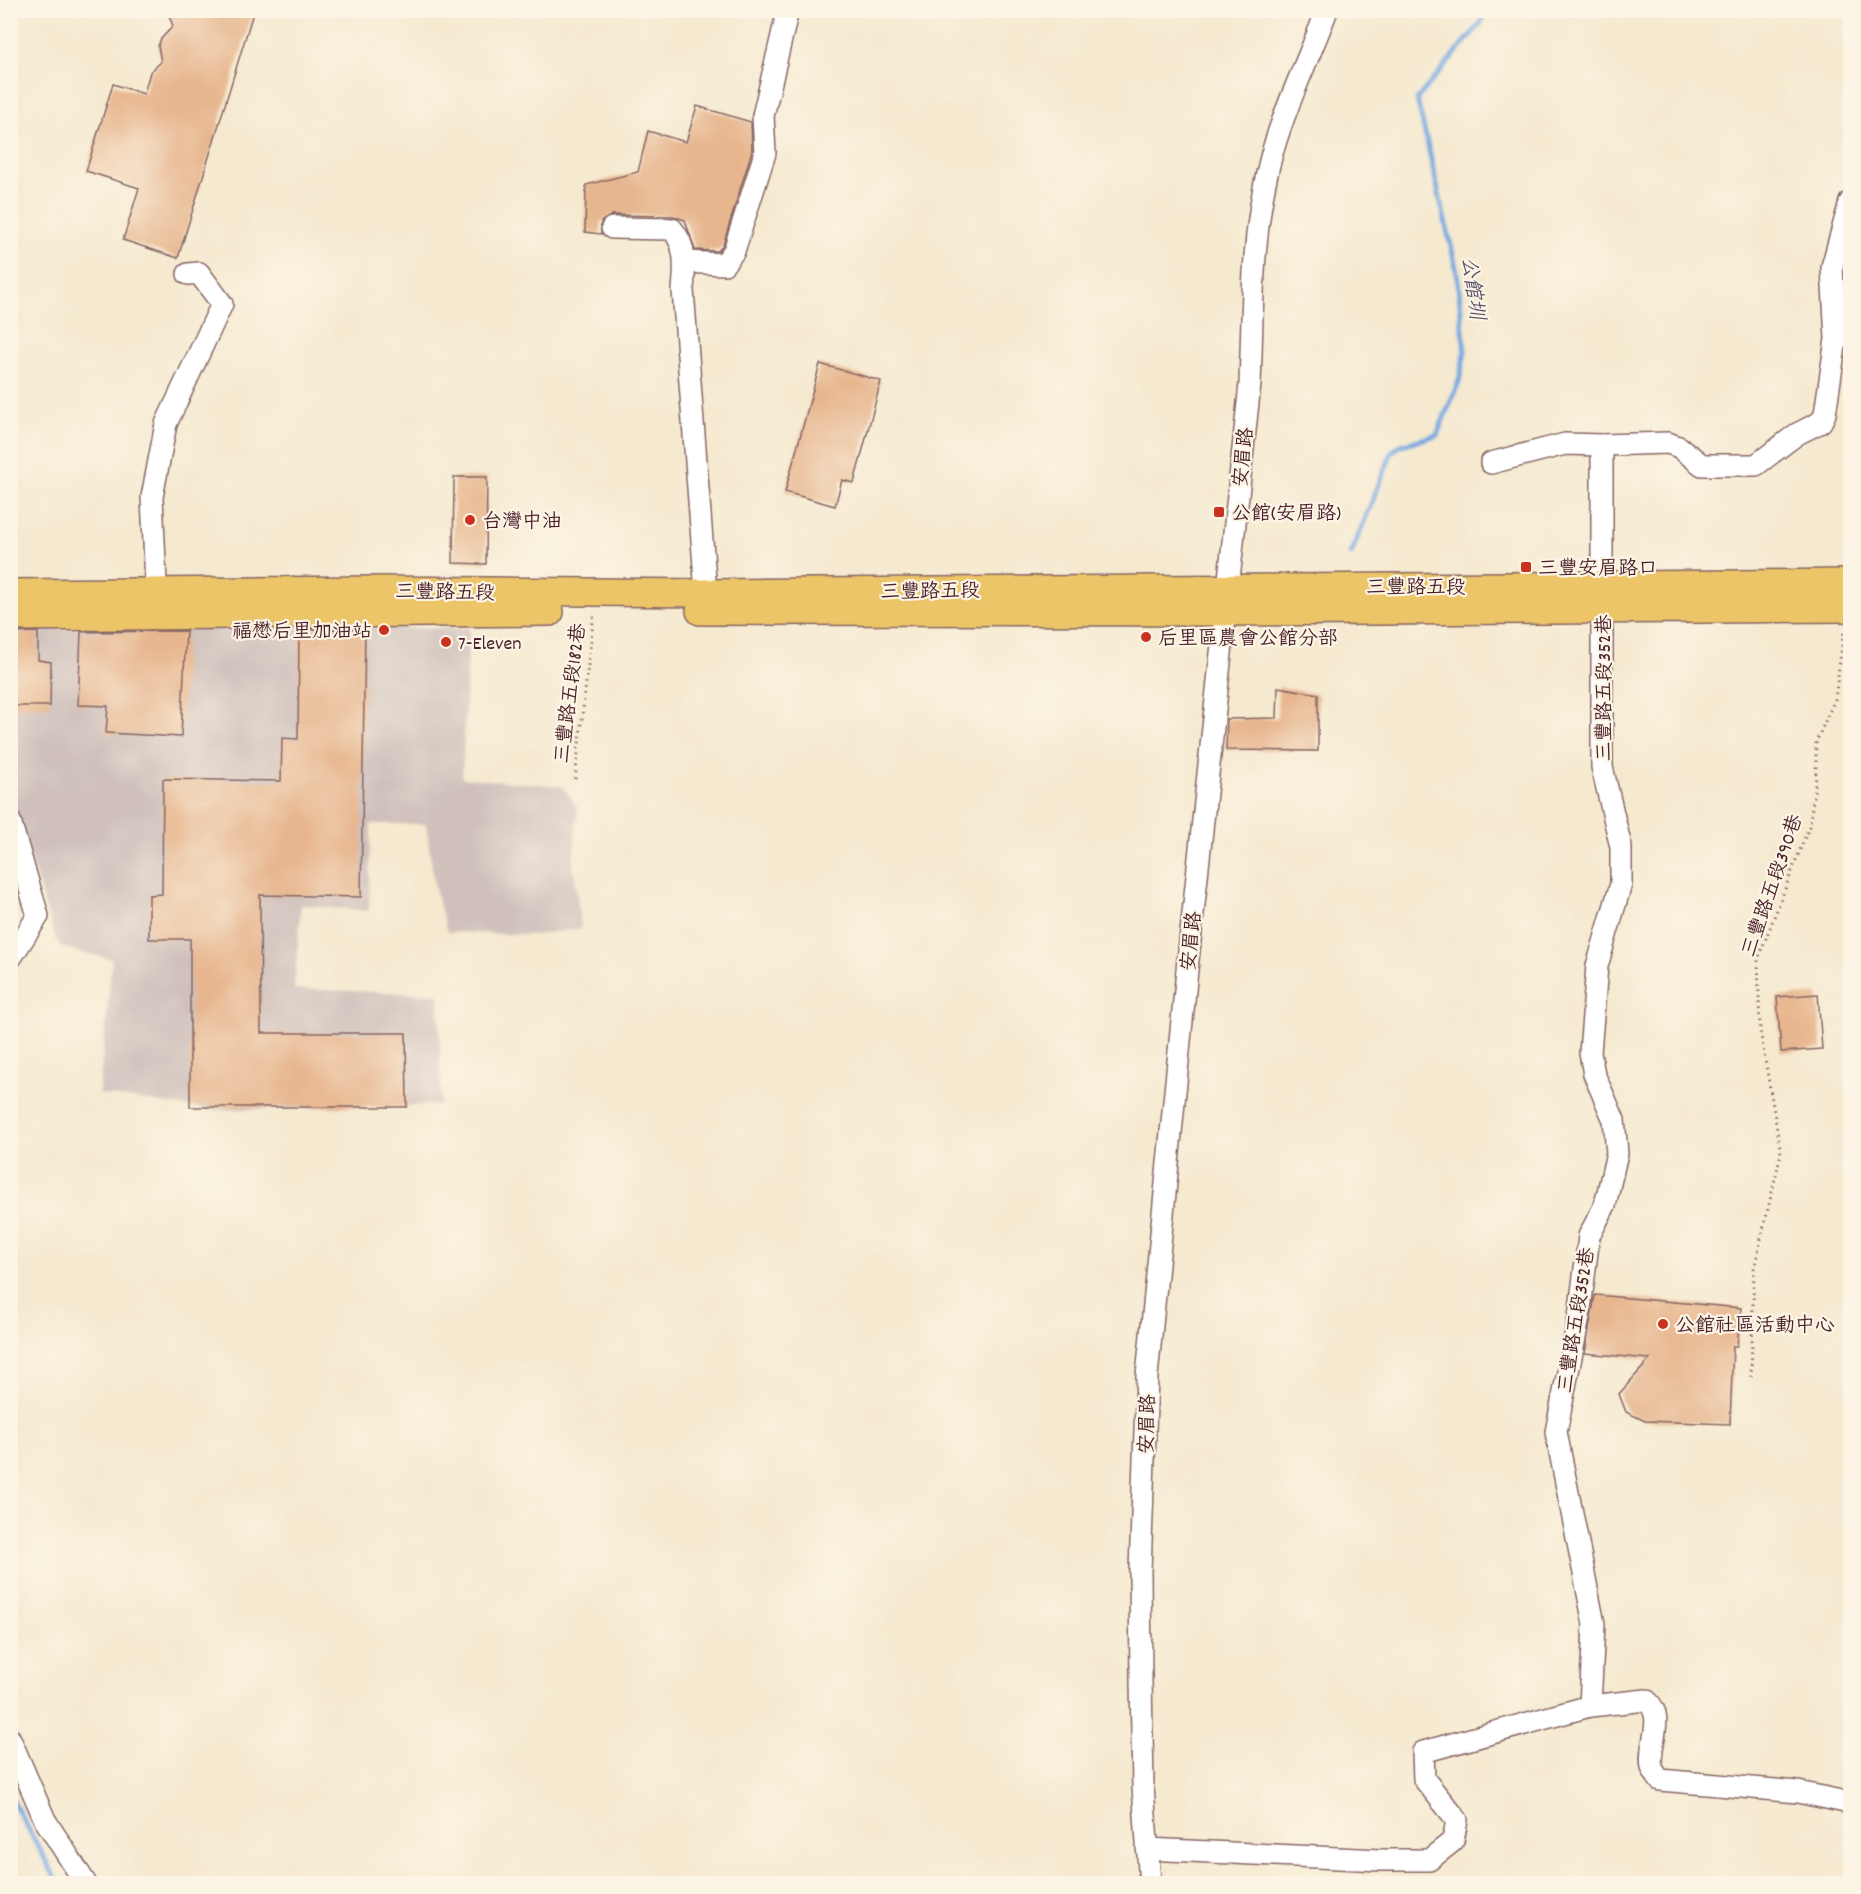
<svg xmlns="http://www.w3.org/2000/svg" width="1861" height="1894" viewBox="0 0 1861 1894" font-family="Dekko,'LXGW WenKai TC',sans-serif">
<style>
.industrial{fill:#cfc0bb}
.lines{fill:none;stroke-linecap:round;stroke-linejoin:round}
.stream{stroke:#74a7e0;stroke-width:5}
.building{fill:#e7b68e}
.minor-casing{stroke:#866664;stroke-width:24}
.major-casing{stroke:#866664;stroke-width:30}
.path{stroke:#866664;stroke-width:3;stroke-dasharray:1.5 4.5;stroke-linecap:butt}
.minor{stroke:#fff;stroke-width:21}
.major{stroke:#edc569;stroke-width:27}
.poi-dot{fill:#c8321e;stroke:#fcf5e5;stroke-width:2}
.labels{text-anchor:middle;stroke-width:4.5;stroke-linejoin:round;paint-order:stroke}
.street-label{font-size:20px;fill:#4a1f2b;stroke:#fcf5e5}
.poi-label{font-size:20px;fill:#4a1f2b;stroke:#fcf5e5;text-anchor:start}
.water-label{font-size:21px;font-style:italic;fill:#594f6a;stroke:#fcf5e5}
</style>
<rect width="100%" height="100%" fill="#fcf5e5"/>
<filter id="ink" filterUnits="userSpaceOnUse"><feTurbulence type="fractalNoise" baseFrequency=".0167" numOctaves="2"/><feDisplacementMap in="SourceGraphic" scale="12" xChannelSelector="R" yChannelSelector="G"/><feConvolveMatrix kernelMatrix="1 2 1 2 8 2 1 2 1" color-interpolation-filters="sRGB"/></filter>
<filter id="wash" filterUnits="userSpaceOnUse"><feTurbulence type="fractalNoise" baseFrequency=".008" numOctaves="4" result="noise"/><feDisplacementMap in="SourceGraphic" scale="24" xChannelSelector="R" yChannelSelector="G"/><feGaussianBlur stdDeviation="1.35" result="paint"/><feColorMatrix in="noise" values="0 0 0 0 0 0 0 0 0 0 0 0 0 0 0 0 0 1.4 0 .05"/><feComposite in="paint" operator="in"/></filter>
<g filter="url(#wash)">
<rect width="100%" height="100%" fill="#f5e9cf"/>
<!-- industrial -->
<polygon class="industrial" points="10,628 469,628 462,778 562,786 578,808 573,862 581,928 536,935 447,932 435,889 426,824 371,824 369,911 301,905 294,989 439,994 441,1105 210,1110 99,1094 112,959 71,950 61,946 55,938 11,797"/>
<g class="lines">
<!-- stream -->
<g class="stream">
<polyline points="1351,554 1392,452 1401,445 1437,435 1459,381 1465,352 1457,272 1417,99 1481,23 1486,10"/>
<polyline points="10,1796 59,1884"/>
</g>
</g>
<g id="blocks">
<!-- building -->
<g class="building">
<polygon points="167,10 244,10 253,13 178,258 123,240 139,188 86,171 113,84 144,94 150,72 161,62 158,46 161,39 173,26"/>
<polygon points="697,106 751,122 752,151 723,245 718,251 695,250 685,220 673,216 612,215 601,222 601,234 585,232 586,185 638,172 648,131 686,142"/>
<polygon points="820,364 881,381 854,483 842,480 835,506 785,492"/>
<polygon points="454,477 487,477 486,564 453,563"/>
<polygon points="365,629 361,897 260,895 261,1033 406,1033 407,1107 190,1107 190,939 149,939 149,895 162,894 163,779 281,781 282,738 298,739 299,630"/>
<polygon points="186,631 181,737 106,733 108,706 78,705 81,632"/>
<polygon points="38,632 38,660 51,662 50,706 10,706 10,633"/>
<polygon points="1278,687 1318,694 1318,751 1226,750 1227,719 1277,718"/>
<polygon points="1818,994 1822,1049 1781,1052 1777,997"/>
<polygon points="1595,1295 1741,1308 1737,1346 1733,1346 1730,1424 1645,1421 1626,1412 1619,1394 1650,1359 1585,1353"/>
</g>
</g>
</g>
<g filter="url(#ink)">
<use href="#blocks" fill-opacity="0" stroke="#866664" stroke-width="1.5"/>
<g class="lines">
<!-- minor casing -->
<g class="minor-casing">
<g id="minor">
<path d="M612,228L672,229C687,246 685,268 683,290L706,593L705,608"/>
<polyline points="685,262 724,264 734,251 765,153 763,116 788,10"/>
<polyline points="1602,445 1668,443 1679,447 1702,465 1756,465 1797,434 1821,422 1825,414 1836,339 1832,267 1850,202"/>
<polyline points="1491,463 1565,444 1602,445 1602,767 1621,847 1621,884 1597,966 1590,1053 1594,1074 1614,1120 1617,1153 1605,1205 1589,1236 1579,1317 1556,1432 1594,1624 1590,1706"/>
<polyline points="157,607 152,497 166,424 222,304 199,273 188,274"/>
<polyline points="10,821 38,916 10,959"/>
<polyline points="10,1739 45,1820 86,1884"/>
<path d="M1147,1849L1381,1860H1429L1453,1841L1457,1820L1424,1779L1423,1752L1590,1706L1646,1700C1667,1717 1647,1745 1652,1767C1653,1771 1657,1776 1660,1780L1798,1792L1850,1803"/>
<path d="M1150,1884L1143,1787L1141,1680L1140,1571L1147,1376L1188,960L1250,384C1253,311 1251,236 1269,165C1282,112 1308,61 1327,10"/>
</g>
</g>
<!-- major casing -->
<g class="major-casing">
<g id="major">
<polyline points="10,593 376,590 706,593 1850,583"/>
<polyline points="700,611 1226,612 1850,608"/>
<polyline points="10,617 550,612"/>
</g>
</g>
<!-- path -->
<g class="path">
<polyline points="575,779 594,613"/>
<polyline points="1751,1377 1754,1269 1781,1153 1760,1030 1758,959 1810,824 1816,777 1816,742 1835,699 1844,630"/>
</g>
<!-- minor -->
<use href="#minor" class="minor"/>
<!-- major -->
<use href="#major" class="major"/>
</g>
</g>
<!-- markers -->
<g class="poi-dot">
<rect x="1213" y="506" width="12" height="12" rx="3"/>
<circle cx="470" cy="520" r="6"/>
<rect x="1520" y="561" width="12" height="12" rx="3"/>
<circle cx="384" cy="630" r="6"/>
<circle cx="1146" cy="637" r="6"/>
<circle cx="446" cy="642" r="6"/>
<circle cx="1663" cy="1324" r="6"/>
</g>
<g class="labels">
<!-- street labels -->
<g class="street-label">
<text transform="translate(1242 457) rotate(-84)" y="7">安眉路</text>
<text x="1416" y="593">三豐路五段</text>
<text transform="translate(930 590) rotate(-1)" y="7">三豐路五段</text>
<text transform="translate(445 591) rotate(1)" y="7">三豐路五段</text>
<text transform="translate(1603 688) rotate(-90)" y="7">三豐路五段352巷</text>
<text transform="translate(569 693) rotate(-83)" y="7">三豐路五段182巷</text>
<text transform="translate(1771 885) rotate(-71)" y="7">三豐路五段390巷</text>
<text transform="translate(1190 941) rotate(-84)" y="7">安眉路</text>
<text transform="translate(1575 1320) rotate(-81)" y="7">三豐路五段352巷</text>
<text transform="translate(1146 1424) rotate(-88)" y="7">安眉路</text>
</g>
<!-- poi labels -->
<g class="poi-label">
<text x="1231" y="519">公館(安眉路)</text>
<text x="482" y="527">台灣中油</text>
<text x="1538" y="574">三豐安眉路口</text>
<text x="372" y="637" text-anchor="end">福懋后里加油站</text>
<text x="1158" y="644">后里區農會公館分部</text>
<text x="458" y="649">7-Eleven</text>
<text x="1675" y="1331">公館社區活動中心</text>
</g>
<!-- water labels -->
<g class="water-label">
<text transform="translate(1474 288) rotate(82)" y="7">公館圳</text>
</g>
</g>
<!-- margin -->
<rect width="1861" height="1894" fill="none" stroke="#fcf5e5" stroke-width="36"/>
</svg>
